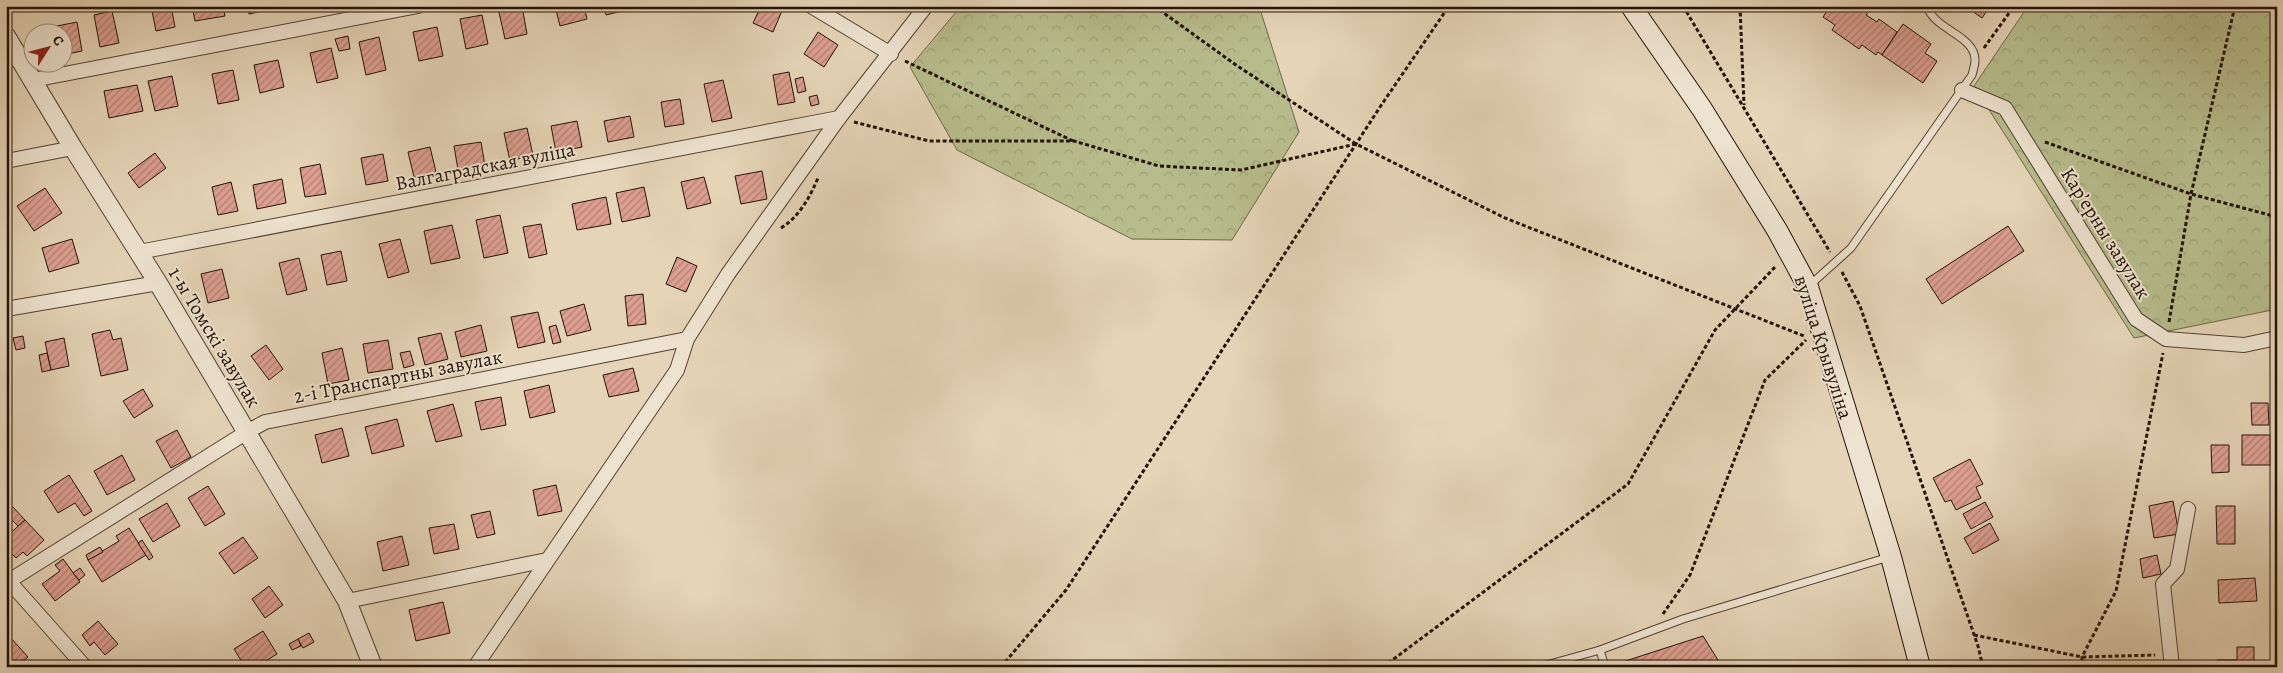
<svg xmlns="http://www.w3.org/2000/svg" width="2283" height="673" viewBox="0 0 2283 673" font-family="Alegreya,serif">
<style>
.forest{fill:url(#forest-crowns);stroke:#6e674a}
.building{fill:url(#building-hatch);stroke:#241208}
.lines{fill:none;stroke-linecap:round;stroke-linejoin:round}
.service-casing{stroke:#544234;stroke-width:9}
.minor-casing{stroke:#544234;stroke-width:16}
.tertiary-casing{stroke:#544234;stroke-width:20}
.secondary-casing{stroke:#241208;stroke-width:22}
.path{stroke:#241208;stroke-width:3;stroke-dasharray:4 2.5;stroke-linecap:butt}
.service{stroke:#eee3d0;stroke-width:7}
.minor{stroke:#eee3d0;stroke-width:14}
.tertiary{stroke:#eee3d0;stroke-width:18}
.secondary{stroke:#eee3d0;stroke-width:20}
.labels{text-anchor:middle;stroke-width:4;stroke-linejoin:round;paint-order:stroke}
.street-label{font-size:20px;fill:#241208;stroke:#eee3d0}
</style>
<defs>
<pattern id="forest-crowns" width="20" height="18" patternUnits="userSpaceOnUse" patternTransform="scale(1.25)"><rect width="20" height="18" fill="#b7bc8c"/><path d="M2 6a3 3 0 1 1 6 0M12 15a3 3 0 1 1 6 0" fill="none" stroke="#9da177"/></pattern>
<pattern id="building-hatch" width="6" height="6" patternUnits="userSpaceOnUse" patternTransform="scale(1.25)"><rect width="6" height="6" fill="#dd9f91"/><path d="M-1 1l2-2M0 6l6-6M5 7l2-2" fill="none" stroke="#b38074"/></pattern>
</defs>
<rect width="100%" height="100%" fill="#e5d4b7"/>
<filter id="stains"><feTurbulence type="fractalNoise" baseFrequency=".004" numOctaves="4"/><feColorMatrix values="0 0 0 0 .2 0 0 0 0 .09 0 0 0 0 .02 0 0 0 .5 -.17"/></filter>
<radialGradient id="worn" r=".72"><stop offset=".6" stop-color="#630" stop-opacity="0"/><stop offset="1" stop-color="#630" stop-opacity=".3"/></radialGradient>
<!-- forest -->
<g class="forest">
<polygon points="961,6 1259,6 1299,132 1232,240 1132,239 957,150 910,67"/>
<polygon points="2028,6 2277,6 2277,309 2134,338 1974,86"/>
</g>
<!-- building -->
<g class="building">
<polygon points="151,6 171,6 175,27 156,31"/>
<polygon points="192,6 223,6 225,16 195,21"/>
<polygon points="247,6 276,6 276,8 249,14"/>
<polygon points="505,6 522,6 527,34 505,39 498,8"/>
<polygon points="555,6 584,6 587,19 560,26"/>
<polygon points="604,6 625,6 626,10 606,15"/>
<polygon points="761,6 784,6 773,32 753,23"/>
<polygon points="1821,6 1853,6 1857,9 1859,6 1866,6 1870,10 1866,15 1877,22 1879,19 1897,32 1882,55 1878,52 1876,55 1862,45 1859,49 1832,30 1835,25 1823,17 1827,11"/>
<polygon points="1965,6 1990,6 1982,18"/>
<polygon points="112,11 119,43 100,47 94,15"/>
<polygon points="482,15 488,44 466,49 460,19"/>
<polygon points="77,22 82,51 62,55 62,32 53,32 52,27"/>
<polygon points="1903,24 1931,44 1925,53 1937,61 1923,83 1882,55"/>
<polygon points="437,27 443,56 419,61 413,32"/>
<polygon points="818,32 838,45 824,67 804,54"/>
<polygon points="348,36 350,49 339,51 335,39"/>
<polygon points="379,37 386,70 366,75 359,42"/>
<polygon points="331,48 338,78 317,83 310,53"/>
<polygon points="278,60 284,87 260,93 254,65"/>
<polygon points="233,70 239,100 218,104 212,74"/>
<polygon points="789,72 795,102 778,105 773,75"/>
<polygon points="172,76 178,106 155,111 148,81"/>
<polygon points="803,77 806,91 798,93 795,79"/>
<polygon points="723,80 732,118 712,122 704,84"/>
<polygon points="137,85 143,111 109,118 104,91"/>
<polygon points="817,95 819,104 811,106 809,97"/>
<polygon points="680,99 684,124 665,127 661,102"/>
<polygon points="630,116 634,137 608,142 604,121"/>
<polygon points="577,121 582,147 556,152 551,126"/>
<polygon points="527,128 533,155 510,161 504,133"/>
<polygon points="481,142 485,166 458,170 454,146"/>
<polygon points="430,147 436,172 414,177 408,152"/>
<polygon points="155,153 166,168 139,188 128,173"/>
<polygon points="383,154 388,181 366,185 361,158"/>
<polygon points="320,164 326,194 305,197 300,168"/>
<polygon points="762,171 767,199 741,204 735,176"/>
<polygon points="704,177 711,203 687,209 681,182"/>
<polygon points="282,179 286,203 257,209 253,185"/>
<polygon points="231,182 238,211 218,215 212,187"/>
<polygon points="644,187 650,216 622,222 616,193"/>
<polygon points="45,188 62,213 34,231 17,206"/>
<polygon points="606,197 611,224 577,230 572,204"/>
<polygon points="500,215 508,253 484,258 476,220"/>
<polygon points="541,224 547,254 529,258 523,227"/>
<polygon points="452,225 460,258 431,264 424,231"/>
<polygon points="2008,226 2024,251 1942,304 1926,279"/>
<polygon points="72,239 79,263 49,272 42,248"/>
<polygon points="400,239 409,272 388,278 379,244"/>
<polygon points="341,251 347,281 327,285 321,255"/>
<polygon points="677,257 697,266 686,292 666,284"/>
<polygon points="299,258 307,290 287,295 279,263"/>
<polygon points="222,269 229,298 208,303 201,274"/>
<polygon points="643,294 646,324 628,326 625,296"/>
<polygon points="584,304 591,330 567,336 560,311"/>
<polygon points="538,312 545,342 518,348 511,317"/>
<polygon points="481,325 487,351 461,357 455,332"/>
<polygon points="556,325 561,342 553,344 549,327"/>
<polygon points="110,330 113,340 121,338 128,370 101,376 92,334"/>
<polygon points="441,333 448,359 425,365 418,338"/>
<polygon points="23,336 25,348 16,350 13,338"/>
<polygon points="64,338 69,366 51,370 45,342"/>
<polygon points="388,340 393,369 368,373 363,344"/>
<polygon points="266,345 283,369 269,380 251,356"/>
<polygon points="342,348 349,380 328,384 322,353"/>
<polygon points="410,351 414,365 404,368 400,353"/>
<polygon points="47,353 51,370 42,372 39,355"/>
<polygon points="633,368 639,391 609,397 603,375"/>
<polygon points="549,385 555,412 530,418 524,391"/>
<polygon points="143,389 153,406 134,418 123,401"/>
<polygon points="501,397 506,425 481,430 475,402"/>
<polygon points="2251,403 2268,403 2269,425 2252,425"/>
<polygon points="453,404 462,436 436,442 427,411"/>
<polygon points="397,419 404,446 372,454 365,427"/>
<polygon points="342,428 349,456 322,463 315,435"/>
<polygon points="177,430 191,457 171,468 156,441"/>
<rect x="2242" y="435" width="29" height="30"/>
<polygon points="2211,445 2229,445 2229,472 2212,473"/>
<polygon points="122,455 135,480 107,495 94,471"/>
<polygon points="1970,459 1983,484 1976,487 1981,498 1956,510 1951,500 1945,502 1933,478"/>
<polygon points="69,475 92,511 84,516 75,503 58,513 44,491"/>
<polygon points="556,485 562,511 538,516 533,490"/>
<polygon points="208,486 225,514 205,526 188,498"/>
<polygon points="2173,501 2179,534 2154,538 2149,506"/>
<polygon points="1985,502 1993,517 1971,529 1963,514"/>
<polygon points="167,503 180,526 153,542 139,519"/>
<polygon points="12,506 25,520 18,526 6,514"/>
<polygon points="2216,506 2235,506 2235,544 2217,544"/>
<polygon points="490,511 495,534 477,538 471,515"/>
<polygon points="25,520 44,540 27,556 23,552 16,558 6,548 6,537"/>
<polygon points="1990,523 1999,540 1973,554 1964,538"/>
<polygon points="454,524 459,549 434,554 429,528"/>
<polygon points="129,528 146,555 102,582 88,560 119,541 116,536"/>
<polygon points="402,536 409,565 383,571 377,542"/>
<polygon points="243,537 258,558 234,574 219,553"/>
<polygon points="142,540 153,557 149,560 138,543"/>
<polygon points="100,547 103,552 88,560 86,555"/>
<polygon points="2157,555 2161,574 2143,578 2140,559"/>
<polygon points="63,559 80,582 55,601 42,584 60,571 55,565"/>
<polygon points="80,568 85,575 79,580 73,573"/>
<polygon points="2255,578 2257,601 2219,603 2218,580"/>
<polygon points="269,586 283,605 265,618 252,599"/>
<polygon points="443,602 450,633 416,641 409,610"/>
<polygon points="98,621 118,644 105,655 94,642 90,646 82,635"/>
<polygon points="263,631 277,654 256,667 245,667 234,649"/>
<polygon points="309,633 314,642 303,648 298,639"/>
<polygon points="1703,636 1718,660 1712,667 1617,667 1616,664"/>
<polygon points="10,637 28,657 16,667 6,667 6,641"/>
<polygon points="298,639 301,646 292,650 289,644"/>
<polygon points="2237,647 2254,647 2254,667 2217,667 2217,660 2237,660"/>
</g>
<g class="lines">
<!-- service casing -->
<g class="service-casing">
<g id="service">
<path d="M1810,285L1851,248L1972,75C1973,71 1975,65 1975,60C1975,35 1934,30 1927,6"/>
<polyline points="1600,650 1605,667"/>
<polyline points="1539,667 1600,650 1683,619 1889,557"/>
</g>
</g>
<!-- minor casing -->
<g class="minor-casing">
<g id="minor">
<polyline points="811,6 891,54"/>
<polyline points="33,80 418,6"/>
<polyline points="1962,90 2005,108 2136,319 2166,339 2244,345 2277,338"/>
<polyline points="6,161 73,148"/>
<polyline points="139,252 839,118"/>
<polyline points="6,309 158,283"/>
<polyline points="6,578 85,667"/>
<polyline points="9,581 247,432 265,422 687,339"/>
<polyline points="347,601 547,560"/>
<polyline points="475,667 677,370 687,339 728,274 839,118 926,6"/>
<polyline points="2172,667 2163,584 2177,569 2188,509"/>
</g>
</g>
<!-- tertiary casing -->
<g class="tertiary-casing">
<polyline id="tertiary" points="6,36 73,148 158,283 347,601 373,667"/>
</g>
<!-- secondary casing -->
<g class="secondary-casing">
<polyline id="secondary" points="1631,6 1702,109 1777,230 1808,287 1891,557 1920,667"/>
</g>
<!-- path -->
<g class="path">
<polyline points="1154,6 1236,65 1356,144"/>
<polyline points="1683,6 1830,252"/>
<polyline points="1740,6 1744,105"/>
<polyline points="1984,48 2014,6"/>
<polyline points="905,61 1073,141"/>
<polyline points="854,122 929,141 1074,141 1159,166 1241,170 1356,144 1505,218 1804,336"/>
<polyline points="2045,142 2191,194 2277,217"/>
<path d="M781,228C799,217 810,197 818,178"/>
<polyline points="1842,272 1860,306 1978,646 1983,667"/>
<polyline points="2169,322 2191,194 2235,6"/>
<polyline points="1663,614 1690,575 1765,380 1806,340"/>
<polyline points="1974,635 2082,657 2155,655"/>
<polyline points="1001,667 1066,590 1382,104 1449,6"/>
<polyline points="1383,667 1628,484 1715,330 1776,266"/>
<polyline points="2082,667 2082,657 2116,591 2163,353"/>
</g>
<!-- service -->
<use href="#service" class="service"/>
<!-- minor -->
<use href="#minor" class="minor"/>
<!-- tertiary -->
<use href="#tertiary" class="tertiary"/>
<!-- secondary -->
<use href="#secondary" class="secondary"/>
</g>
<g class="labels">
<!-- street labels -->
<g class="street-label">
<text transform="translate(485 166) rotate(-11)" y="7">Валгаградская вуліца</text>
<text transform="translate(2106 233) rotate(58)" y="7">Карʼерны завулак</text>
<text transform="translate(215 337) rotate(59)" y="7">1-ы Томскі завулак</text>
<text transform="translate(1824 347) rotate(72)" y="7">вуліца Крывуліна</text>
<text transform="translate(398 376) rotate(-11)" y="7">2-і Транспартны завулак</text>
</g>
</g>
<!-- margin -->
<rect width="2283" height="673" fill="none" stroke="#e5d4b7" stroke-width="25"/>
<rect x="8" y="8" width="2268" height="658" fill="none" stroke="#241208" stroke-width="2.5"/>
<rect x="12" y="12" width="2258" height="648" fill="none" stroke="#241208"/>
<!-- north arrow -->
<g transform="translate(48 48) rotate(54)"><circle r="24" fill="#eee3d0" stroke="#9d8f80"/>
<path d="M0-4L9 19L0 12L-9 19Z" fill="#8f2418"/>
<text y="-8" font-size="14" font-weight="bold" text-anchor="middle" fill="#241208">С</text>
</g>
<rect width="100%" height="100%" filter="url(#stains)"/>
<rect width="100%" height="100%" fill="url(#worn)"/>
</svg>
